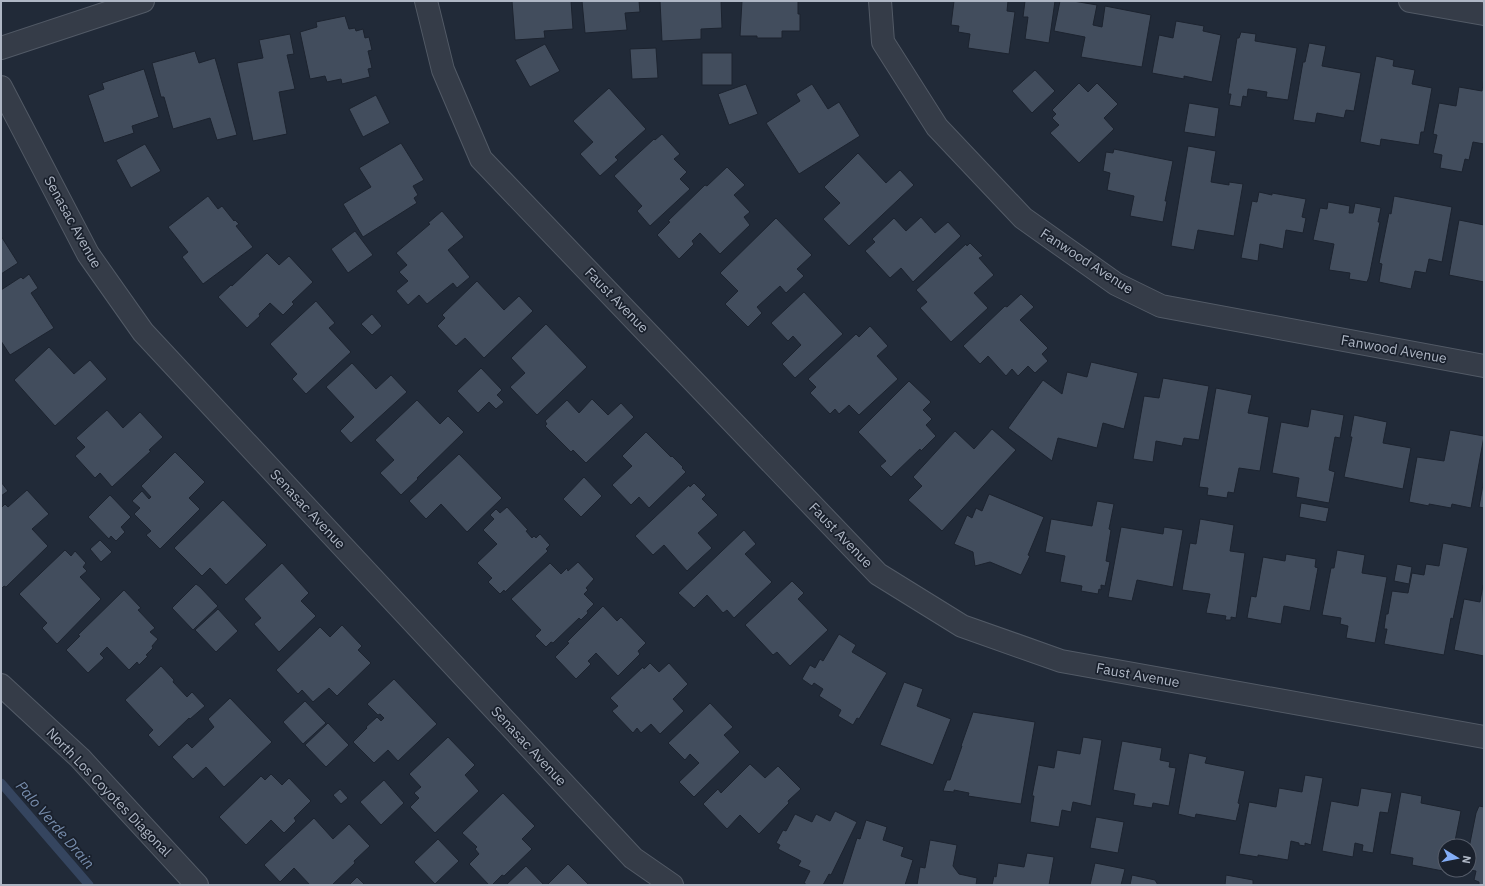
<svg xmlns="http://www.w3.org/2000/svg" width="1485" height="886" viewBox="0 0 1485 886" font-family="'IBM Plex Sans',sans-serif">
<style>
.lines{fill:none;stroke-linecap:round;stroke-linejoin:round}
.stream{stroke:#35455f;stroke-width:9}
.building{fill:#424d5d;stroke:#1c232f}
.minor-casing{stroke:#525a66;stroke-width:24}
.minor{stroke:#353c48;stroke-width:22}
.labels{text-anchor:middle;stroke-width:3.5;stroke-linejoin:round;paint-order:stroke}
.street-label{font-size:14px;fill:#afb7c5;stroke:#1a212d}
.water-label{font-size:15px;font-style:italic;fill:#778dad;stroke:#1a212d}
</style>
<rect width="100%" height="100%" fill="#212a38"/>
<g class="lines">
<!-- stream -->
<polyline class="stream" points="1,783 89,885"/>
</g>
<!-- building -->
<g class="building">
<polygon points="512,1 571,1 573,29 544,31 545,38 515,40"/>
<polygon points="582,1 639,1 640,12 625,13 627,30 585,33"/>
<polygon points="660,1 721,1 722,28 701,29 701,39 662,41"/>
<polygon points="742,1 798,1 798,14 800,14 800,31 782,31 782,38 757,38 757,36 740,36"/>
<polygon points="954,1 1008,1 1007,11 1015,12 1009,54 968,48 970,34 958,32 959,26 951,25"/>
<polygon points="1025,1 1055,1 1049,43 1025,39 1028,17 1023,17"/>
<polygon points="1060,1 1073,1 1097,5 1093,25 1102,27 1105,6 1151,15 1142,67 1081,57 1085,37 1054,31"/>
<polygon points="345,16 349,29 355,28 356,31 363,29 365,38 369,37 372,50 368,51 372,68 368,69 370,77 342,84 341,79 327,82 325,76 310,79 300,32 317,27 316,22"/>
<polygon points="1176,21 1204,26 1203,31 1221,35 1212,82 1184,76 1184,79 1152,73 1159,35 1173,38"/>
<polygon points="1241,32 1256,34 1255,41 1297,48 1288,100 1266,97 1267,92 1248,89 1247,97 1243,96 1241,107 1229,105 1231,94 1228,94 1237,38 1239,38"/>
<polygon points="290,34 294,54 287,55 295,89 279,92 287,134 253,141 237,63 263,58 259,40"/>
<polygon points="1309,43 1326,46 1322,66 1361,73 1354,111 1346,110 1344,118 1317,113 1315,123 1293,120 1303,62 1305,62"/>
<polygon points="545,44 560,71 530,87 515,60"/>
<polygon points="656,48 658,78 632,79 630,49"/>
<polygon points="195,51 199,63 215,58 237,135 217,140 210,118 173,129 164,97 161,97 152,63"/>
<rect x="702" y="53" width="30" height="32"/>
<polygon points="1376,56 1394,60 1393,66 1415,70 1412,84 1432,88 1424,132 1421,132 1419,145 1381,139 1380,146 1360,142"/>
<polygon points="144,69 159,117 132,126 134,133 104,143 88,95 104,89 102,83"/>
<polygon points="1035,70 1055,91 1032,113 1012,91"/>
<polygon points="1484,77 1484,144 1473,142 1469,160 1465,159 1462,172 1440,168 1442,155 1433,153 1437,135 1433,134 1439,103 1456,106 1459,87 1482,91"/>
<polygon points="1079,83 1088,92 1097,83 1118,104 1104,118 1114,129 1079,163 1050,133 1059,125 1052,118 1056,114 1052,110"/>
<polygon points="746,84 758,114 729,125 718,94"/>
<polygon points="812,84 828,109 839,102 860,136 799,174 766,123 800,101 796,94"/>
<polygon points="609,88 646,129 615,157 618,160 600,176 580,154 593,142 573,121"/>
<polygon points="376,95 390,123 363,137 349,109"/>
<polygon points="1189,103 1219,108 1215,137 1184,132"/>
<polygon points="662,134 680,154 674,159 687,172 680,179 690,189 650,226 637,211 642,206 614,176 654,139 655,140"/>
<polygon points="401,143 424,180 413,186 418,195 414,198 417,203 363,237 343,204 371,187 359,168"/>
<polygon points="145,144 161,171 131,188 116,160"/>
<polygon points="1188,146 1216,151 1211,182 1229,185 1229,182 1243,184 1234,236 1198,230 1194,250 1171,246"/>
<polygon points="1114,149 1173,161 1165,201 1167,201 1163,222 1130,216 1134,196 1107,190 1110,173 1103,171 1106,152 1113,153"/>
<polygon points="858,153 886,183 900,170 914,185 849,246 823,219 840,203 824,187"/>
<polygon points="727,167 745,185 734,195 750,212 744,217 750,225 720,254 700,233 692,241 694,244 679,259 657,235 670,222 668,221 705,185 707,186"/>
<polygon points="1259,192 1272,195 1272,193 1306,199 1302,217 1306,218 1303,233 1286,230 1283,249 1260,244 1258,261 1241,258 1252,201 1257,202"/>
<polygon points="208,196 218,209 222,206 234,221 235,220 239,224 236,226 253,247 203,284 182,257 188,252 168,227"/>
<polygon points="1394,196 1452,207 1442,262 1429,259 1426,273 1415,271 1411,289 1379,282 1382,264 1379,263 1389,213 1391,214"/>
<polygon points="1328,202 1350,206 1349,213 1353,213 1355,203 1381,208 1378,222 1380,222 1369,277 1367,282 1349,279 1350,273 1329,270 1334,244 1313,240 1320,208 1327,209"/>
<polygon points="442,211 464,237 448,250 470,277 457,288 453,283 427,304 419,295 408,305 396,291 408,281 399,272 407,265 396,253 430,224 428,223"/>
<polygon points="921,217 935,233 948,222 961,236 913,282 901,268 890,278 865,251 875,242 872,239 894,218 906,231"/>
<polygon points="776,218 812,255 797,269 804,276 786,293 780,286 757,307 762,313 748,327 725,304 738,291 720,273"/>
<polygon points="1459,220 1484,225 1484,282 1449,275"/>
<polygon points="355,231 373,255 348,273 331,249"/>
<polygon points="1,236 18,263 1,274"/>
<polygon points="970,243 983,256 979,258 994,275 974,293 988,308 951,342 920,308 927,302 916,290 966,244 967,246"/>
<polygon points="267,253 279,265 289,256 313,282 292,302 294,304 283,315 270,303 259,314 260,316 247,328 218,297 231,285 232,286"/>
<polygon points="29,274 38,288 31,293 54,328 10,355 1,341 1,290 21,277 23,279"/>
<polygon points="477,281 504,310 519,296 533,311 484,358 465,338 456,346 437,326 445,318 442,315"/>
<polygon points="804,292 843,334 795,378 782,364 801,345 793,336 788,341 771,323"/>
<polygon points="1021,294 1034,307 1020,320 1048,348 1042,354 1048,361 1035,373 1028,366 1018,376 1012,369 1006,376 988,356 980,364 963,346 1005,306 1007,307"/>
<polygon points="316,301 335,323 329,328 351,352 306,394 292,379 297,374 270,344"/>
<polygon points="372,314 382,326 372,335 361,324"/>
<polygon points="546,324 587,367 537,415 510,387 525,373 511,358"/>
<polygon points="870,326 888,346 877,356 898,379 859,415 849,405 839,414 835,409 830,414 810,393 816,387 808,379 856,334 859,337"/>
<polygon points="49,347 74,374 90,360 107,379 55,426 14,380"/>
<polygon points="1091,362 1138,373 1124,429 1103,423 1097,448 1058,438 1052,461 1008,428 1043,380 1062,394 1067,372 1087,377"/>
<polygon points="352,363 376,389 391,375 407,392 351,443 340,431 354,417 326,387"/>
<polygon points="481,368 502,390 497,395 504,402 496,409 489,402 478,413 457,391"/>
<polygon points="1163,378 1209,386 1199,440 1184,438 1182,446 1156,441 1153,462 1133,459 1144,396 1159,398"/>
<polygon points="909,381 931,402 923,410 932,419 926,425 936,436 921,451 920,449 891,477 880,466 886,461 858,432"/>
<polygon points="1216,388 1252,395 1248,413 1269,417 1260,471 1239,468 1234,493 1228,492 1227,498 1207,495 1208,488 1199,487"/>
<polygon points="592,399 608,415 621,403 634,417 586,463 573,450 571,452 545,426 547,424 545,421 567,400 579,413"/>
<polygon points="417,400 440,424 448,416 464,432 417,478 418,479 401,495 380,473 394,460 375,440"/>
<polygon points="1311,409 1344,415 1340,438 1335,437 1329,470 1335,472 1329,503 1296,497 1299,478 1272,473 1281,422 1308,427"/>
<polygon points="107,410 123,428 140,412 163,437 149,450 151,451 112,487 100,473 95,478 75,456 85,447 76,438"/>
<polygon points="1354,415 1387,422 1383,443 1411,448 1403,489 1344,477 1352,437 1350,437"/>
<polygon points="992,429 1016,450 942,531 908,500 922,486 913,477 955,431 974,449"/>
<polygon points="1450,430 1484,436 1471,508 1452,504 1451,508 1429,504 1429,506 1409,502 1417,457 1444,461"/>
<polygon points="646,432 671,457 672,456 683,467 682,468 686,472 649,508 639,497 631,505 612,485 632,466 622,456"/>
<polygon points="175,452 205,482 189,498 200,509 160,549 146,535 151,531 134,514 140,508 132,501 142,491 149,499 151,497 141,486"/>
<polygon points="459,454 502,498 467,532 441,504 426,519 409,501"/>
<polygon points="584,477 602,496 581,517 563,499"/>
<polygon points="1484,479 1484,508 1479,507"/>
<polygon points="1,482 8,491 1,496"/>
<polygon points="694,483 706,495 702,499 718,515 698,533 712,548 687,571 664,545 653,555 635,536 689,485 690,487"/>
<polygon points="27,490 49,514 32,529 48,546 6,587 4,586 1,589 1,508 5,504 8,507"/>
<polygon points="989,494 1044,517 1028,555 1030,556 1021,575 990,562 975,566 973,552 954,544 967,515 972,518 976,508 982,511"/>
<polygon points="110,495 131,517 121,527 125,532 116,541 111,536 109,539 88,517"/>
<polygon points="223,500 267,545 226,585 210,568 202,576 174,548"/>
<polygon points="1097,501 1114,504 1109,529 1111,530 1106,561 1110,562 1105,586 1101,585 1101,590 1099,589 1098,594 1081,591 1082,586 1060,582 1065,556 1045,552 1051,519 1092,526"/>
<polygon points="1301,503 1329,508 1326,522 1299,517"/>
<polygon points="507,507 528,530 526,531 532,538 534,536 536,538 540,534 550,545 546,549 548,551 505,592 504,590 500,594 488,582 492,578 477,563 497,544 483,530 494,519 490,515 496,509 500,513"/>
<polygon points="1200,519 1234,525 1230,551 1245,553 1236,618 1231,617 1231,620 1225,620 1226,616 1206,613 1210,594 1182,590 1190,543 1196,544"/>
<polygon points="1121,527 1163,534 1164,527 1183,530 1173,587 1137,580 1132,601 1108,597"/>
<polygon points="744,530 756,544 745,554 772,582 734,618 727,610 723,613 707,595 694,608 678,593"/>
<polygon points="100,540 112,552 101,562 90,549"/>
<polygon points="1443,543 1468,548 1453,619 1451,618 1444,655 1384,644 1387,629 1384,629 1386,614 1388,614 1392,591 1408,593 1412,573 1424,575 1426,564 1439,566"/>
<polygon points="65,550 71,556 75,551 86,563 83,567 87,571 80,577 101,599 57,644 42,628 47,623 19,594"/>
<polygon points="1337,550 1365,555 1362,573 1387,577 1375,643 1346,638 1348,626 1340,624 1341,618 1322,615 1331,568 1334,568"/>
<polygon points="1286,554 1316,559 1315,567 1318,568 1310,611 1284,606 1281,624 1247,618 1251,596 1256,597 1263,557 1285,561"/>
<polygon points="578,562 594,579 586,588 588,590 584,594 594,604 587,611 588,613 581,620 579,618 553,643 551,642 546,647 535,636 541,630 511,599 550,563 561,574 567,568 568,571"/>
<polygon points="282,563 309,593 301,601 316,616 279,652 254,624 261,618 244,599"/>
<polygon points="1397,564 1412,567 1409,584 1394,581"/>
<polygon points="792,581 804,593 798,599 828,630 790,666 777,652 773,655 745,625"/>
<polygon points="196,584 200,587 218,606 193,630 172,608"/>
<polygon points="1483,585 1484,656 1454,650 1464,599 1480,602"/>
<polygon points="124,590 141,608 138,610 155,628 150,632 158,639 152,646 153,648 146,655 148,656 139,665 137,662 129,670 107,647 100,654 104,658 88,673 66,650 80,636 78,635"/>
<polygon points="603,606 617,621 621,617 646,643 638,651 640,654 618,676 596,653 588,661 591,664 576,679 555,657 569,643 567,642"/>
<polygon points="218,609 238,631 216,652 195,630"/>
<polygon points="342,625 362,646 358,650 371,663 337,696 329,688 313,702 302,690 298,694 276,670 320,627 330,637"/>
<polygon points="839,634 856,645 852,652 887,673 859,719 857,718 853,725 838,716 841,710 819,696 823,689 814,683 812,686 802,679 810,665 815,668 820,659 823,661"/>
<polygon points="650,663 659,672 669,663 688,684 673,699 684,711 660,734 651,724 641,733 637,728 633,733 612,711 618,706 610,698 643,667 644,669"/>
<polygon points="161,666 174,680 173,682 187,697 192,692 205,706 190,719 189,718 159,747 148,735 153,730 125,700"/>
<polygon points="394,679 437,724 398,761 388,750 374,763 353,742 367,728 366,727 377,717 381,721 384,718 380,714 378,715 367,704"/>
<polygon points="904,682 923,689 917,706 951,719 933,765 880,745"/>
<polygon points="230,698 272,742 224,787 206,767 193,779 172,757 187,743 192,748 214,727 208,719"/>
<polygon points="305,701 326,723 303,744 283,722"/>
<polygon points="710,703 733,727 724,735 740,752 694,797 679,782 699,763 690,754 685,760 668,743"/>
<polygon points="973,712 1035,722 1021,804 968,796 969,793 954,790 954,792 943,791 947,780 950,780 962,746 961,746"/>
<polygon points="328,723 349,745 326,767 305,745"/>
<polygon points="448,737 475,765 465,775 479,791 435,833 410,807 419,798 414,793 421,787 409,774"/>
<polygon points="1083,737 1102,740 1091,806 1073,802 1071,812 1062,810 1059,827 1030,822 1034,796 1032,796 1038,765 1054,768 1057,750 1080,754"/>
<polygon points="1122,741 1162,748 1160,760 1170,762 1169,767 1176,768 1169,806 1153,803 1152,808 1133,805 1135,794 1113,790"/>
<polygon points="1189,753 1207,757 1205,763 1245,771 1238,803 1240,804 1236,821 1196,814 1195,818 1178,814"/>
<polygon points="750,764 765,778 778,766 801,789 788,801 789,803 759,834 740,815 727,829 703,804 718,789 721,793"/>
<polygon points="271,774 282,785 289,778 311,801 294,818 296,821 284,833 271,820 246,845 219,817 261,776 265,780"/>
<polygon points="1305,775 1323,778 1311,845 1305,843 1305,846 1299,845 1299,843 1291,841 1288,860 1258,855 1258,857 1239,854 1249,802 1276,807 1279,788 1302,792"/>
<polygon points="384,780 404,803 381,825 360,802"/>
<polygon points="1361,788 1392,793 1388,813 1380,812 1373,853 1362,851 1363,845 1355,843 1353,857 1322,851 1331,801 1358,806"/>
<polygon points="340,789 348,798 341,804 333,795"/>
<polygon points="1401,792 1422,796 1421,803 1461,811 1454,846 1445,846 1445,870 1449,870 1448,872 1412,865 1413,858 1390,854"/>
<polygon points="503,793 535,826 522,839 532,849 504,876 502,875 492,885 489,885 469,864 479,854 475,849 477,847 462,833"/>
<polygon points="1479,806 1484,807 1484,885 1479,885 1479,882 1474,880 1476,871 1469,870 1469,848 1476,813"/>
<polygon points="835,811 857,822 831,875 829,874 823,885 807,885 804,883 810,871 798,866 801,861 778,849 780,845 776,843 783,830 786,831 795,814 812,822 816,814 830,821"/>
<polygon points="1096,817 1124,822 1118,853 1090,848"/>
<polygon points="314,818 333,839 349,824 370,846 354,861 355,863 332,885 310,885 294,868 280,882 264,865"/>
<polygon points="866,820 887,827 883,840 904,847 901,856 913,860 905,885 842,885 857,838 860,839"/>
<polygon points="438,839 459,861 435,884 414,862"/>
<polygon points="930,840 957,845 953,866 959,874 977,878 976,885 917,885 920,867 925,868"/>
<polygon points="1027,853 1054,857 1049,885 992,885 994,876 996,877 998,863 1024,867"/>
<polygon points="1095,863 1125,869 1121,885 1090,885"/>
<polygon points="568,864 589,885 547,885"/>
<polygon points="526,866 544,885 506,885"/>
<polygon points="1132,875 1155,880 1158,885 1130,885"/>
<polygon points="1226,875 1253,880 1253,885 1225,885"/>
<polygon points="357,877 365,885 349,885"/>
</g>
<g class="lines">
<!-- minor casing -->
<g class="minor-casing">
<g id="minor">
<polyline points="426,1 443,70 481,159 878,574 962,626 1061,661 1484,737"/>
<polyline points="880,1 883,42 937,127 1023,218 1116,284 1161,306 1484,366"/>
<polyline points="1410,1 1484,14"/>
<polyline points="1,48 143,1"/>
<polyline points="1,87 88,254 143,332 633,858 672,885"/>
<polyline points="1,685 80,758 197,885"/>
</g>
</g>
<!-- minor -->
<use href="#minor" class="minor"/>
</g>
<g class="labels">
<!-- street labels -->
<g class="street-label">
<text transform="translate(73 222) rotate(61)" y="5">Senasac Avenue</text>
<text transform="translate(1087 261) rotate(33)" y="5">Fanwood Avenue</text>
<text transform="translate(617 300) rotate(46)" y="5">Faust Avenue</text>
<text transform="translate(1394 349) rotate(10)" y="5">Fanwood Avenue</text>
<text transform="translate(308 509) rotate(47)" y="5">Senasac Avenue</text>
<text transform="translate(841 535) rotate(46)" y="5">Faust Avenue</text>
<text transform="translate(1138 675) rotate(10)" y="5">Faust Avenue</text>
<text transform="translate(529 746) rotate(47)" y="5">Senasac Avenue</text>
<text transform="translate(109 792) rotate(46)" y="5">North Los Coyotes Diagonal</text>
</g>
<!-- water labels -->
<g class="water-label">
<text transform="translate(55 825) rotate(49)" y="5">Palo Verde Drain</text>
</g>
</g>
<!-- border -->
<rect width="1485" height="886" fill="none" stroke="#afb7c5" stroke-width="4"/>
<!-- north arrow -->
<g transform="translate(1457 858) rotate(100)"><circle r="19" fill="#1a212d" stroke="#565d6a"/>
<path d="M0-3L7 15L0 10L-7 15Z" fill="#83adf6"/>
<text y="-6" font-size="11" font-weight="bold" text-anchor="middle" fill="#afb7c5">N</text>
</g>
</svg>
